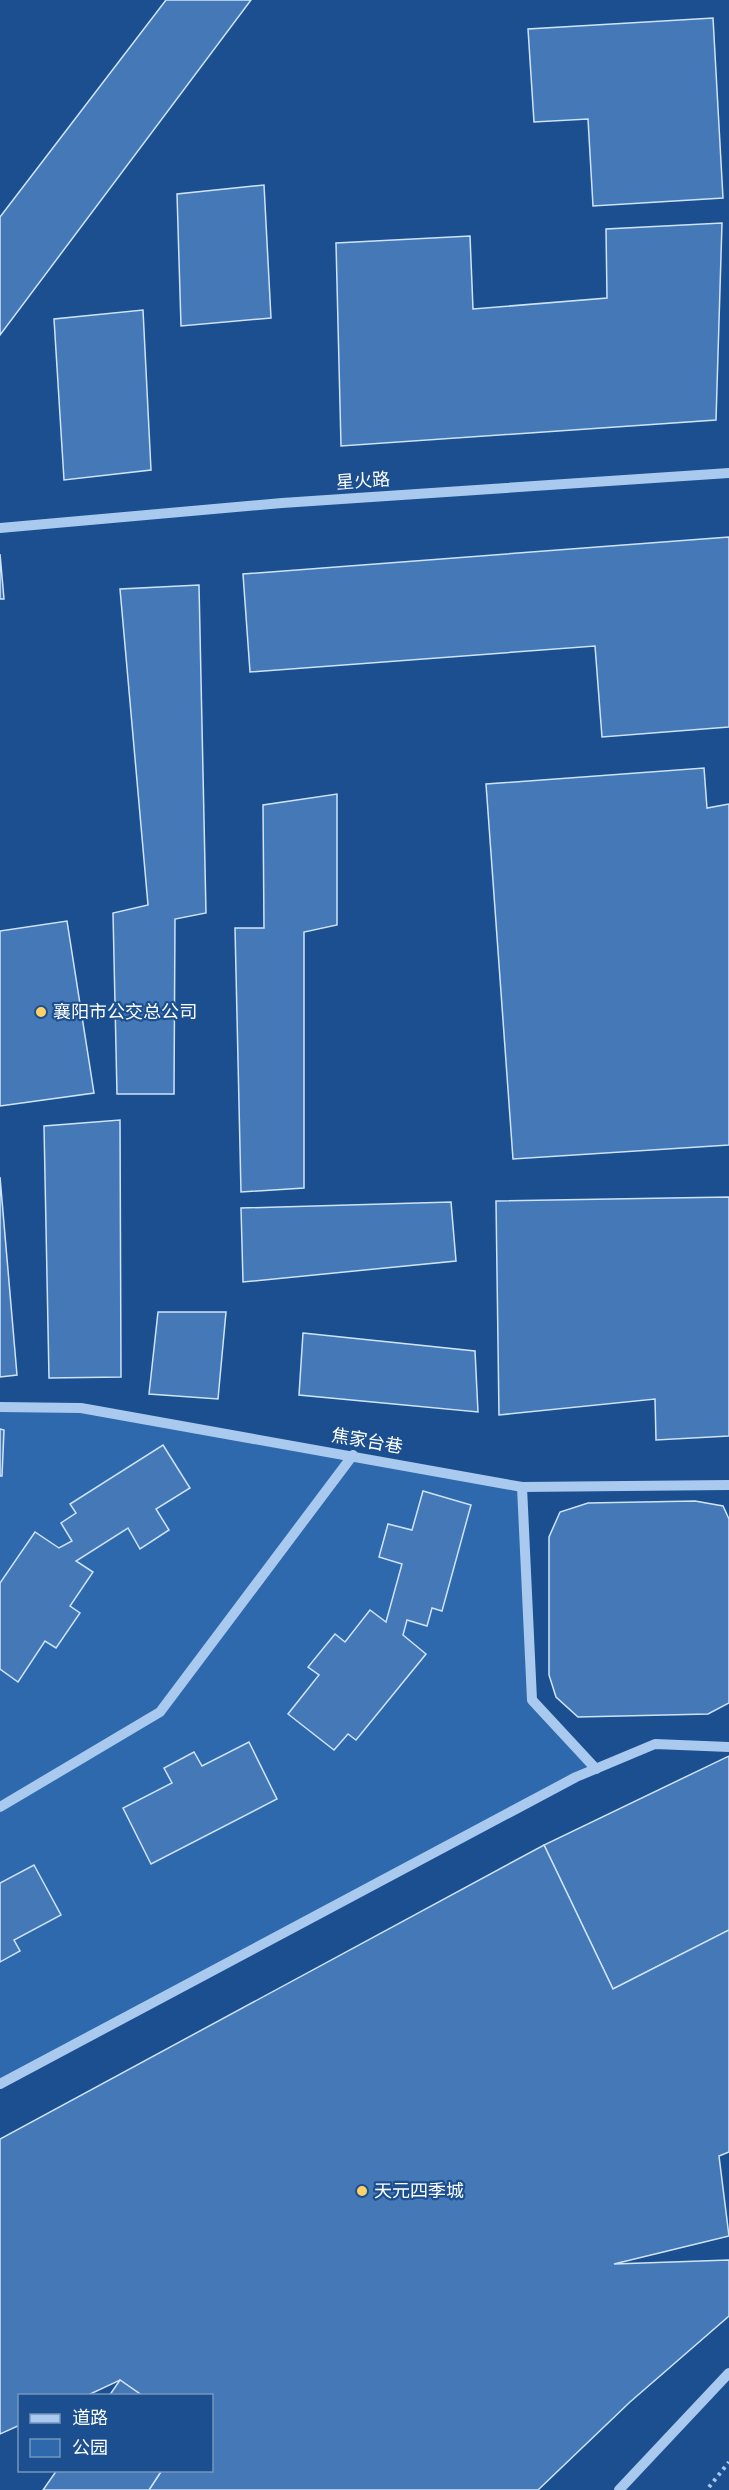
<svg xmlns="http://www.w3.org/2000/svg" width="729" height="2490" viewBox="0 0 729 2490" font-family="Inter,'Noto Sans SC',sans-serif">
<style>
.green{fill:#2e69ad}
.building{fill:#4478b7;stroke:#cfe3fa;stroke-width:1.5}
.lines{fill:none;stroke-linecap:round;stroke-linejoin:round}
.path{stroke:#a9c9ee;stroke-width:4;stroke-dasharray:3 4.5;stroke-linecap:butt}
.minor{stroke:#a9c9ee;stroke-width:10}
.poi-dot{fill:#ffd166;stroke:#1b4f8f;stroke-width:2}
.labels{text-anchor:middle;stroke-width:4.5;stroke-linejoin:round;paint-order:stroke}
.street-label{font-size:18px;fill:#fff;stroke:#1b4f8f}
.poi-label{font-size:18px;fill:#fff;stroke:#1b4f8f;text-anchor:start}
</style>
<rect width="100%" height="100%" fill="#1b4f8f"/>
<!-- green -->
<polygon class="green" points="81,1408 522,1487 532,1700 596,1769 0,2084 0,1412"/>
<!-- building -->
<g class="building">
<polygon points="166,0 251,0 0,335 0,217"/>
<polygon points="713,18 723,198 593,206 588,119 534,122 528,29"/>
<polygon points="264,185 271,318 181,326 177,194"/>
<polygon points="722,223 716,420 341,446 336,243 470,236 473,309 607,298 606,229"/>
<polygon points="143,310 151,470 64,480 54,319"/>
<polygon points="729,537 729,727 602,737 595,646 250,672 243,574"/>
<polygon points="0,554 4,599 0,599"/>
<polygon points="199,585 206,913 175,919 174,1094 117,1094 113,913 148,905 120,589"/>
<polygon points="704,768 707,808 729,804 729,1145 513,1159 486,784"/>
<polygon points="337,794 337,925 304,932 304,1188 241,1192 235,928 264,928 263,805"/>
<polygon points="67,921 94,1093 0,1106 0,931"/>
<polygon points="120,1120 121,1377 49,1378 44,1126"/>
<polygon points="0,1177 17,1375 0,1377"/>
<polygon points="729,1197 729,1436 656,1440 655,1399 499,1415 496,1201"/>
<polygon points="451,1202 456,1261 243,1282 241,1208"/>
<polygon points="158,1312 226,1312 218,1399 149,1394"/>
<polygon points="303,1333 475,1351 478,1412 299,1395"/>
<polygon points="0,1429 4,1430 2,1476 0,1476"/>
<polygon points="163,1445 190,1488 156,1509 169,1530 140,1549 128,1528 76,1561 93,1572 70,1606 80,1613 56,1648 45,1641 18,1682 0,1669 0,1583 35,1532 59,1548 72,1541 61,1523 76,1513 70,1504"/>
<polygon points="423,1491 471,1505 442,1611 432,1608 427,1626 407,1620 403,1635 426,1654 356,1740 348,1734 334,1750 288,1714 319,1675 308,1667 335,1634 345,1642 370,1610 386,1622 402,1564 379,1557 388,1524 412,1530"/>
<polygon points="695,1501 723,1506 729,1519 729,1703 708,1714 578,1717 556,1697 549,1675 549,1537 560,1512 588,1503"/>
<polygon points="249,1742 277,1799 151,1864 123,1808 172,1783 164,1768 194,1752 202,1766"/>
<polygon points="729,1756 729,1930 613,1989 544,1845"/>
<polygon points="544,1845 613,1989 729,1930 729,2152 719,2156 729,2236 614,2264 729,2260 729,2316 630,2402 538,2490 149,2490 162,2470 212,2470 212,2396 143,2396 120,2380 86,2396 20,2396 20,2425 0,2434 0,2139"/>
<polygon points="34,1865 61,1915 14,1940 20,1951 0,1962 0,1883"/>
<polygon points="120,2380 143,2396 109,2396"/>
<polygon points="57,2470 162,2470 149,2490 43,2490"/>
</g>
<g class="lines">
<!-- path -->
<polyline class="path" points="709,2487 729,2462"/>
<!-- minor -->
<g class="minor">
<polyline points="0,528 282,503 729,473"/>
<polyline points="0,1407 81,1408 522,1487 729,1485"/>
<polyline points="522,1487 532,1700 596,1769"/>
<polyline points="0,1807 160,1712 353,1455"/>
<polyline points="0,2084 576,1777 655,1744 729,1747"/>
<polyline points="619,2490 729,2373"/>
</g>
</g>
<!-- markers -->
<g class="poi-dot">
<circle cx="41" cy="1012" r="6"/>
<circle cx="362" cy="2191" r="6"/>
</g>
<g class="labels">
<!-- street labels -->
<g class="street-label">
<text transform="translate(363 481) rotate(-4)" y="6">星火路</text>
<text transform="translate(367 1441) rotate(10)" y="6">焦家台巷</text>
</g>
<!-- poi labels -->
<g class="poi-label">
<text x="53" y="1018">襄阳市公交总公司</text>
<text x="374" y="2197">天元四季城</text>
</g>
</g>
<!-- legend -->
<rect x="18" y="2394" width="195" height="78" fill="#1b4f8f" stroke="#7695bc" stroke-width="1.5"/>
<rect x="30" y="2414" width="30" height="9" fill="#a9c9ee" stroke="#7695bc" stroke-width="1.5"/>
<text x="72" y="2424" font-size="18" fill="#ffffff">道路</text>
<rect x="30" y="2439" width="30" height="18" fill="#2e69ad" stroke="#7695bc" stroke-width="1.5"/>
<text x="72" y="2454" font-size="18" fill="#ffffff">公园</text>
</svg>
